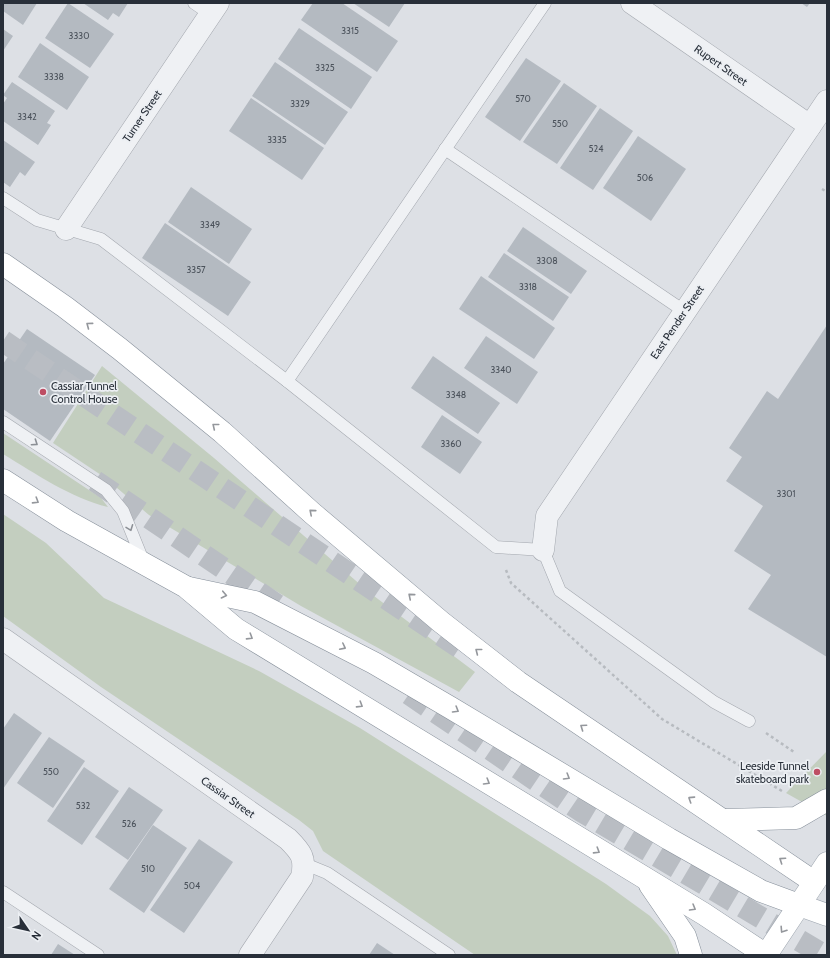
<svg xmlns="http://www.w3.org/2000/svg" width="830" height="958" viewBox="0 0 830 958" font-family="Cabin,sans-serif">
<style>
.green{fill:#c3cebf}
.building{fill:#b4bac1}
.lines{fill:none;stroke-linecap:round;stroke-linejoin:round}
.motorway-tunnel{stroke:#b9bdc3;stroke-width:22;stroke-dasharray:22 11;stroke-linecap:butt}
.service-casing{stroke:#a3a7ae;stroke-width:13}
.minor-casing{stroke:#a3a7ae;stroke-width:23}
.primary-casing{stroke:#9da5af;stroke-width:23}
.motorway-casing{stroke:#868f9a;stroke-width:23}
.path{stroke:#b7bbc0;stroke-width:2.5;stroke-dasharray:3 3;stroke-linecap:butt}
.service{stroke:#eff1f4;stroke-width:12}
.minor{stroke:#eff1f4;stroke-width:22}
.primary{stroke:#fff;stroke-width:22}
.motorway{stroke:#fff;stroke-width:22}
.oneway{stroke:#94979c}
.oneway2{stroke:#8c9096}
.poi-dot{fill:#be4e64;stroke:#eceff3;stroke-width:1.5}
.labels{text-anchor:middle;stroke-width:3.5;stroke-linejoin:round;paint-order:stroke}
.number-label{font-size:9px;fill:#4b525b}
.street-label{font-size:11px;fill:#282f39;stroke:#eceff3}
.poi-label{font-size:11px;fill:#282f39;stroke:#eceff3;text-anchor:start}
</style>
<rect width="100%" height="100%" fill="#dde0e5"/>
<!-- green -->
<g class="green">
<polygon points="102,366 214,458 370,593 475,672 459,692 301,606 149,515 104,477 53,443"/>
<path d="M3,433L101,498L108,507C71,498 36,474 3,454Z"/>
<polygon points="3,514 46,543 104,598 259,671 360,728 606,884 650,916 668,936 677,955 475,955 323,851 313,831 299,820 101,687 3,616"/>
<polygon points="827,751 827,816 786,793"/>
</g>
<!-- building -->
<g class="building">
<polygon points="3,3 37,3 23,25 3,11"/>
<polygon points="68,3 114,34 90,68 45,38"/>
<polygon points="83,3 128,3 119,17 113,13 108,20"/>
<polygon points="313,3 342,3 398,41 377,72 301,20"/>
<polygon points="353,3 405,3 389,27"/>
<polygon points="801,3 810,3 807,7"/>
<polygon points="299,28 372,77 351,109 278,59"/>
<polygon points="3,29 13,36 3,51"/>
<polygon points="40,43 89,77 67,110 18,77"/>
<polygon points="526,58 561,81 520,141 485,117"/>
<polygon points="275,62 348,112 325,145 252,96"/>
<polygon points="12,82 55,111 47,123 51,125 38,145 3,121 3,104 7,98 3,95"/>
<polygon points="564,83 597,106 557,164 523,142"/>
<polygon points="251,98 324,148 302,180 229,131"/>
<polygon points="600,108 633,131 593,190 560,168"/>
<polygon points="638,136 686,169 651,221 603,188"/>
<polygon points="3,140 35,162 25,176 20,172 10,187 3,182"/>
<polygon points="191,187 252,229 229,264 168,222"/>
<polygon points="165,223 251,282 228,316 142,258"/>
<polygon points="523,227 587,271 571,294 507,251"/>
<polygon points="504,253 569,297 553,321 488,277"/>
<polygon points="481,276 555,328 534,359 459,309"/>
<polygon points="827,325 827,657 748,609 771,575 734,551 763,506 726,481 742,457 729,448 767,391 778,399"/>
<polygon points="27,329 95,375 50,441 3,409 3,364"/>
<polygon points="486,336 538,372 517,404 464,368"/>
<polygon points="433,356 500,403 478,434 411,388"/>
<polygon points="442,415 482,442 460,474 421,447"/>
<polygon points="14,713 42,733 3,789 3,729"/>
<polygon points="49,737 85,761 53,808 17,783"/>
<polygon points="84,767 119,791 82,845 47,821"/>
<polygon points="129,787 163,810 128,860 95,837"/>
<polygon points="153,825 187,848 144,913 109,889"/>
<polygon points="199,839 233,862 184,933 150,910"/>
<polygon points="377,943 395,955 369,955"/>
<polygon points="58,944 75,955 51,955"/>
</g>
<g class="lines">
<!-- motorway-tunnel -->
<g class="motorway-tunnel">
<polyline points="3,341 460,648"/>
<polyline points="95,481 283,609"/>
<polyline points="409,694 581,811 824,955"/>
</g>
<!-- service casing -->
<g class="service-casing">
<g id="service">
<polyline points="194,3 210,14"/>
<polyline points="445,149 684,311"/>
<polyline points="3,198 37,220 101,239 287,381 496,547 543,550 560,591 714,702 749,721"/>
<polyline points="287,381 545,3"/>
<polyline points="3,422 106,490 123,511 144,563"/>
<polyline points="305,864 327,873 449,955"/>
<polyline points="3,892 98,955"/>
</g>
</g>
<!-- minor casing -->
<g class="minor-casing">
<g id="minor">
<polyline points="632,3 810,126"/>
<polyline points="66,229 218,3"/>
<polyline points="543,550 547,516 827,101"/>
<path d="M3,639L288,839C301,852 306,858 302,877L250,955"/>
</g>
</g>
<!-- primary casing -->
<g class="primary-casing">
<g id="primary">
<polyline points="799,905 827,915"/>
<polyline points="766,955 827,863"/>
</g>
</g>
<!-- motorway casing -->
<g class="motorway-casing">
<g id="motorway">
<polyline points="3,264 65,307 120,349 222,432 312,513 441,622 518,682 814,882"/>
<polyline points="3,480 67,521 186,587 236,629 704,914 766,955"/>
<polyline points="189,588 255,602 374,663 451,708 669,839 761,891 799,905"/>
<polyline points="724,820 796,818 827,800"/>
<polyline points="650,885 685,936 691,955"/>
</g>
</g>
<!-- path -->
<g class="path">
<polyline points="822,189 827,192"/>
<polyline points="506,570 511,583 662,719 782,791"/>
<polyline points="766,733 794,752"/>
</g>
<!-- service -->
<use href="#service" class="service"/>
<!-- minor -->
<use href="#minor" class="minor"/>
<!-- primary -->
<use href="#primary" class="primary"/>
<!-- motorway -->
<use href="#motorway" class="motorway"/>
</g>
<!-- one-way arrows -->
<defs><path id="oneway-chevron" d="M-2-3.5L2.5 0L-2 3.5" fill="none" stroke-width="1.6" stroke-linecap="round" stroke-linejoin="round"/></defs>
<g class="oneway">
<use href="#oneway-chevron" transform="translate(89 325) rotate(-143)"/>
<use href="#oneway-chevron" transform="translate(215 426) rotate(-141)"/>
<use href="#oneway-chevron" transform="translate(36 501) rotate(32)"/>
<use href="#oneway-chevron" transform="translate(312 512) rotate(-139)"/>
<use href="#oneway-chevron" transform="translate(224 595) rotate(12)"/>
<use href="#oneway-chevron" transform="translate(411 596) rotate(-140)"/>
<use href="#oneway-chevron" transform="translate(250 637) rotate(32)"/>
<use href="#oneway-chevron" transform="translate(343 647) rotate(27)"/>
<use href="#oneway-chevron" transform="translate(478 651) rotate(-142)"/>
<use href="#oneway-chevron" transform="translate(360 705) rotate(32)"/>
<use href="#oneway-chevron" transform="translate(456 710) rotate(31)"/>
<use href="#oneway-chevron" transform="translate(583 727) rotate(-145)"/>
<use href="#oneway-chevron" transform="translate(567 777) rotate(31)"/>
<use href="#oneway-chevron" transform="translate(487 782) rotate(31)"/>
<use href="#oneway-chevron" transform="translate(691 799) rotate(-147)"/>
<use href="#oneway-chevron" transform="translate(597 851) rotate(32)"/>
<use href="#oneway-chevron" transform="translate(782 860) rotate(-146)"/>
<use href="#oneway-chevron" transform="translate(693 908) rotate(30)"/>
<use href="#oneway-chevron" transform="translate(783 930) rotate(123)"/>
</g>
<g class="oneway2">
<use href="#oneway-chevron" transform="translate(35 443) rotate(34)"/>
<use href="#oneway-chevron" transform="translate(130 528) rotate(69)"/>
</g>
<!-- markers -->
<g class="poi-dot">
<circle cx="43" cy="392" r="4"/>
<circle cx="817" cy="772" r="4"/>
</g>
<g class="labels">
<!-- number labels -->
<g class="number-label">
<text x="350" y="34">3315</text>
<text x="79" y="39">3330</text>
<text x="325" y="71">3325</text>
<text x="54" y="80">3338</text>
<text x="523" y="102">570</text>
<text x="300" y="107">3329</text>
<text x="27" y="120">3342</text>
<text x="560" y="127">550</text>
<text x="277" y="143">3335</text>
<text x="596" y="152">524</text>
<text x="645" y="181">506</text>
<text x="210" y="228">3349</text>
<text x="547" y="264">3308</text>
<text x="196" y="273">3357</text>
<text x="528" y="290">3318</text>
<text x="501" y="373">3340</text>
<text x="456" y="398">3348</text>
<text x="451" y="447">3360</text>
<text x="786" y="497">3301</text>
<text x="51" y="775">550</text>
<text x="83" y="809">532</text>
<text x="129" y="827">526</text>
<text x="148" y="872">510</text>
<text x="192" y="889">504</text>
</g>
<!-- street labels -->
<g class="street-label">
<text transform="translate(721 65) rotate(35)" y="4">Rupert Street</text>
<text transform="translate(142 116) rotate(-56)" y="4">Turner Street</text>
<text transform="translate(677 322) rotate(-56)" y="4">East Pender Street</text>
<text transform="translate(228 797) rotate(35)" y="4">Cassiar Street</text>
</g>
<!-- poi labels -->
<g class="poi-label">
<text x="51" y="390">Cassiar Tunnel<tspan x="51" dy="13">Control House</tspan></text>
<text x="809" y="770" text-anchor="end">Leeside Tunnel<tspan x="809" dy="13">skateboard park</tspan></text>
</g>
</g>
<!-- border -->
<rect width="830" height="958" fill="none" stroke="#282f39" stroke-width="8"/>
<!-- north arrow -->
<g transform="translate(28 930) rotate(124)" stroke="#eceff3" stroke-width="3" paint-order="stroke">
<path d="M0-3L7 15L0 10L-7 15Z" fill="#282f39"/>
<text y="-6" font-size="11" font-weight="bold" text-anchor="middle" fill="#282f39">N</text>
</g>
</svg>
